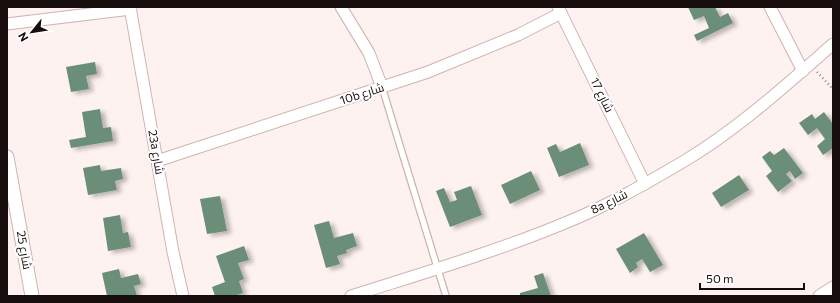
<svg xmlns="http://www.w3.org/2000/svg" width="840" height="303" viewBox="0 0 840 303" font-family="Commissioner,Cairo,sans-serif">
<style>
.building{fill:#6b8e78;filter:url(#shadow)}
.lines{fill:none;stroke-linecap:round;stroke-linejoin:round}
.service-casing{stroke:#ceb3ae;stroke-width:8}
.minor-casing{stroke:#ceb3ae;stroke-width:13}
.tertiary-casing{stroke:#ceb3ae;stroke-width:15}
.path{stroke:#938887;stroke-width:2.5;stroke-dasharray:1 3;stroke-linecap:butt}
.service{stroke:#fff;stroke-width:5.5}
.minor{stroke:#fff;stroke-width:11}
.tertiary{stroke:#fff;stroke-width:13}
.labels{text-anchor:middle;stroke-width:4;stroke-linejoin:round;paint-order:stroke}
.street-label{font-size:12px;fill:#160d0c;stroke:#fff}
</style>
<defs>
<filter id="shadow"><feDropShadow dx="4.5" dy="2.5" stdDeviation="2" flood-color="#0004"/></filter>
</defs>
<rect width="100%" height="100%" fill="#fef2f0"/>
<!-- building -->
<g class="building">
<polygon points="688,7 715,7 720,17 728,13 733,23 697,41 694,35 709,28 704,16 694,20"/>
<polygon points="95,62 97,74 86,76 89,89 71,92 66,67"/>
<polygon points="100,109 103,128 111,127 113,141 71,148 69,140 86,137 82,112"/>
<polygon points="824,112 833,124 833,148 823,155 817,146 825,139 817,128 808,135 799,123 812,114 815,119"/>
<polygon points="580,143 589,165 559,177 547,148 556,144 560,152"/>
<polygon points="784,148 803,173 795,179 790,171 786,174 792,181 778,192 766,176 772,171 762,157 770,151 774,155"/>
<polygon points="100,165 101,171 121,168 123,179 115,181 117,190 88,195 83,168"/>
<polygon points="531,171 540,190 510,204 501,185"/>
<polygon points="739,175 749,190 721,207 712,193"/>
<polygon points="471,186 482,215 450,227 436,191 444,188 450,202 457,200 454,192"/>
<polygon points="220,196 227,231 207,234 200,199"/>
<polygon points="120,215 123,233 128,232 131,247 108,251 103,218"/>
<polygon points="329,221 334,238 353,233 357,246 346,250 347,253 337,256 340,264 326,268 314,225"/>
<polygon points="644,233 663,265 650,272 642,259 636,263 638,267 630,273 616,249"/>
<polygon points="244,246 249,260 238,263 244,279 239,281 243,293 234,296 215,296 212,287 225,282 216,256"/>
<polygon points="119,269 121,278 138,274 141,284 134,286 137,296 107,296 102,273"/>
<polygon points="543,273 551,296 520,296 520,293 538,288 534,276"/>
</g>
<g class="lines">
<!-- service casing -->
<g class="service-casing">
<polyline id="service" points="382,87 446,296"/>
</g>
<!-- minor casing -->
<g class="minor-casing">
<g id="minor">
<polyline points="130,7 173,252 183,296"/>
<polyline points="341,7 369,53 382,87"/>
<polyline points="558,7 645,184"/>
<polyline points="770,7 803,71"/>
<polyline points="7,24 131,9"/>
<polyline points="157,161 428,72 518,35 561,13"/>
<path d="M351,296C423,273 495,252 565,223C607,206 647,183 686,160C739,128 786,85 833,44"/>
<polyline points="819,296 833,287"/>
</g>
</g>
<!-- tertiary casing -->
<g class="tertiary-casing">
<polyline id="tertiary" points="7,157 32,296"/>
</g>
<!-- path -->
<polyline class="path" points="817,72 833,89"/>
<!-- service -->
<use href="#service" class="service"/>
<!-- minor -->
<use href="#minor" class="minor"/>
<!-- tertiary -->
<use href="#tertiary" class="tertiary"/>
</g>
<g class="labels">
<!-- street labels -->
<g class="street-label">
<text transform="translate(362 94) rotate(-18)" y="4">10b شارع</text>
<text transform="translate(602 95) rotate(64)" y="4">شارع 17</text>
<text transform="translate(156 152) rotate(80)" y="4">23a شارع</text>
<text transform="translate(609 202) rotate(-26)" y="4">8a شارع</text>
<text transform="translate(24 250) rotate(80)" y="4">شارع 25</text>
</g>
</g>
<!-- border -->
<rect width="840" height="303" fill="none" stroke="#160d0c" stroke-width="16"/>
<!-- north arrow -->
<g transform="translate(32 32) rotate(240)" stroke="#ffffff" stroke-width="3" paint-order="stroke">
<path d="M0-3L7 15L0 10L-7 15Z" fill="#160d0c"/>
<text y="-6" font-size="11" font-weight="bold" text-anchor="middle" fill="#160d0c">N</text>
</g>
<!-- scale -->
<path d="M700 283v6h104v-6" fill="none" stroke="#160d0c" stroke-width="2"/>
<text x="706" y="283" font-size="12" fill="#160d0c" stroke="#ffffff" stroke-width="3" paint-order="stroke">50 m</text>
</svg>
